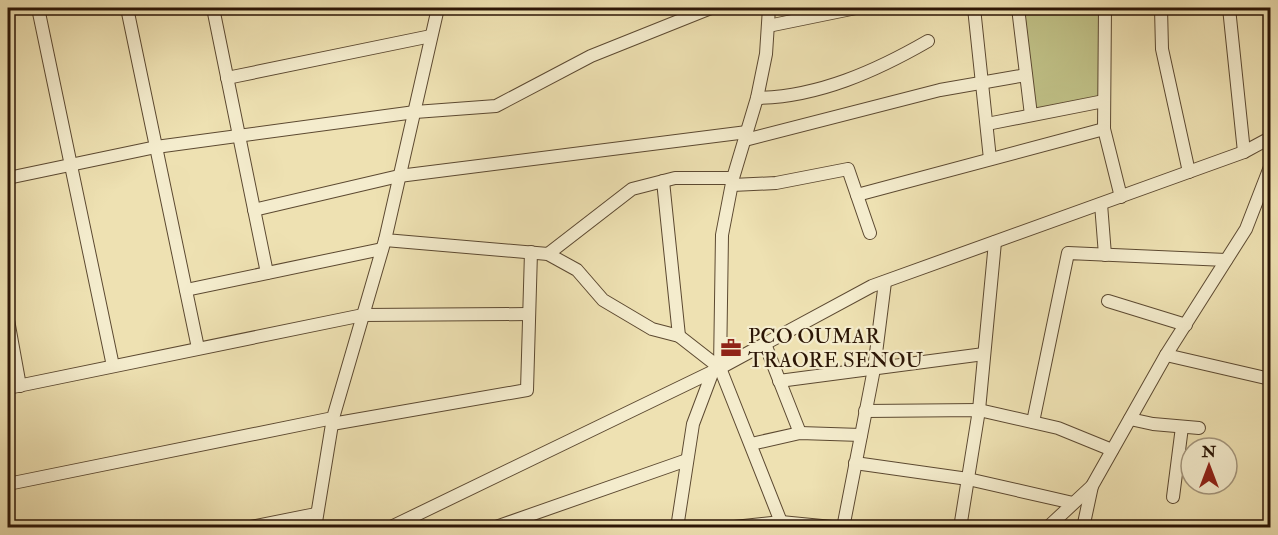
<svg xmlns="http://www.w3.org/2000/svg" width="1278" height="535" viewBox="0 0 1278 535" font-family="'IM FELL Double Pica',serif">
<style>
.garden{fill:#c0c187;stroke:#766c46;stroke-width:1.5}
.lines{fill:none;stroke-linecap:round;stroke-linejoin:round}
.minor-casing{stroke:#5c4931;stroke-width:14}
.minor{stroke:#f4eccd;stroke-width:12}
.labels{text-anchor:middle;stroke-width:4.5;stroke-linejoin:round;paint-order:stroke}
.poi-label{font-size:21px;fill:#2c1606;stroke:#f4eccd;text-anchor:start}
</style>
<rect width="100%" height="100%" fill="#eee1b2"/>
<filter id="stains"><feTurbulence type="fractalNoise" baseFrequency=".00333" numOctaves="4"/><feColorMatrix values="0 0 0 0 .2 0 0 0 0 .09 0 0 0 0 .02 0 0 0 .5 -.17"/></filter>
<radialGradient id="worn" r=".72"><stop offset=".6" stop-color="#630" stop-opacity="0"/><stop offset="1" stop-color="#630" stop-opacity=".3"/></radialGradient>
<!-- garden -->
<polygon class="garden" points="1024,8 1100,8 1101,100 1035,112"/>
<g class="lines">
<!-- minor casing -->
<g class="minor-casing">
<g id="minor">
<polyline points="38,8 113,366"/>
<polyline points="127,8 198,348"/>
<polyline points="213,8 267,273"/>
<polyline points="438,8 385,240 548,254 577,270 603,300 652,329 679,336 720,368"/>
<polyline points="769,8 766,54 757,98 733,178 722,235 720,368 781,522"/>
<polyline points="974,8 990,159"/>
<polyline points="1018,8 1031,115"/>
<polyline points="1105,8 1104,129 1121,197"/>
<polyline points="1161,8 1162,49 1189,172"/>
<polyline points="1229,8 1244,152"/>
<polyline points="768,26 856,8"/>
<polyline points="227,78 431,36"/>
<path d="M757,98C818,97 876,71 928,41"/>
<polyline points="987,124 1104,101"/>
<polyline points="745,140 940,90 1026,75"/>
<polyline points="8,178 156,147 415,112 496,106 591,56 711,8"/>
<polyline points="663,181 679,336"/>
<polyline points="732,185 776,183 848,169 870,233"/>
<polyline points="857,195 1104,129"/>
<polyline points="1101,204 1105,255"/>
<polyline points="254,210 399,176 747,132"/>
<polyline points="548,254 632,189 675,178 733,178"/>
<polyline points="186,290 382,249"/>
<polyline points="1108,301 1186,325"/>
<polyline points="8,320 20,386"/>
<polyline points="765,344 800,433"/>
<polyline points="1166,355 1270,379"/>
<polyline points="779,381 984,354"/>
<polyline points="8,388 363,315 529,314"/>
<polyline points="865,411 979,410 1058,428 1112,450"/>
<polyline points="1130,419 1153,424 1199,428"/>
<polyline points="1033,422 1068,253 1226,260"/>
<polyline points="332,424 527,390 531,252"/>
<polyline points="751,444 800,433 861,435"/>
<polyline points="855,463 968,479 1073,503"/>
<polyline points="8,484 333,418 385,240"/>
<polyline points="1173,497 1182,427"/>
<polyline points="246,528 316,514"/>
<polyline points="315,528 333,418"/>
<polyline points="389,528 720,368 872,286 1244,152 1270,138"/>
<polyline points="493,528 687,460"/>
<polyline points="677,528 693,424 713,371"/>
<polyline points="725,528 781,522 842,528"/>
<polyline points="843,528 874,369 885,282"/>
<polyline points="960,528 979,410 995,242"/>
<polyline points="1047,528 1092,486 1166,355 1246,229 1270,167"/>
<polyline points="1083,528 1092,486"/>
</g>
</g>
<!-- minor -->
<use href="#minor" class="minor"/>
</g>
<!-- icons -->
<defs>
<g id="office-bare" transform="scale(1.62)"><path d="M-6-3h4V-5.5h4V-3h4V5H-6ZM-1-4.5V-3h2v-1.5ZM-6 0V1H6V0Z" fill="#8f2418" stroke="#f4eccd" stroke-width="2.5" paint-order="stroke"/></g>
</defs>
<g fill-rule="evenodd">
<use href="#office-bare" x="731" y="348"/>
</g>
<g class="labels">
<!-- poi labels -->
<g class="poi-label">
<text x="748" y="343">PCO OUMAR<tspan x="748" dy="24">TRAORE SENOU</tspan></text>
</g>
</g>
<!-- margin -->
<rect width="1278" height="535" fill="none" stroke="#eee1b2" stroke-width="30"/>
<rect x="9" y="9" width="1260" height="517" fill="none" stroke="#2c1606" stroke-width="3"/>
<rect x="15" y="15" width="1248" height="505" fill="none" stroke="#2c1606" stroke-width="1.5"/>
<!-- north arrow -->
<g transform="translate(1209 466)"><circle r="28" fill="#f4eccd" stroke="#a4967d" stroke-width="1.5"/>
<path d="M0-4.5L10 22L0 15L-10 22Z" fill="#8f2418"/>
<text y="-9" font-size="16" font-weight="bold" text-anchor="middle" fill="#2c1606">N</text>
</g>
<rect width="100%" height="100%" filter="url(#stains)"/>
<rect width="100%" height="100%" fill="url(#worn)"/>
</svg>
